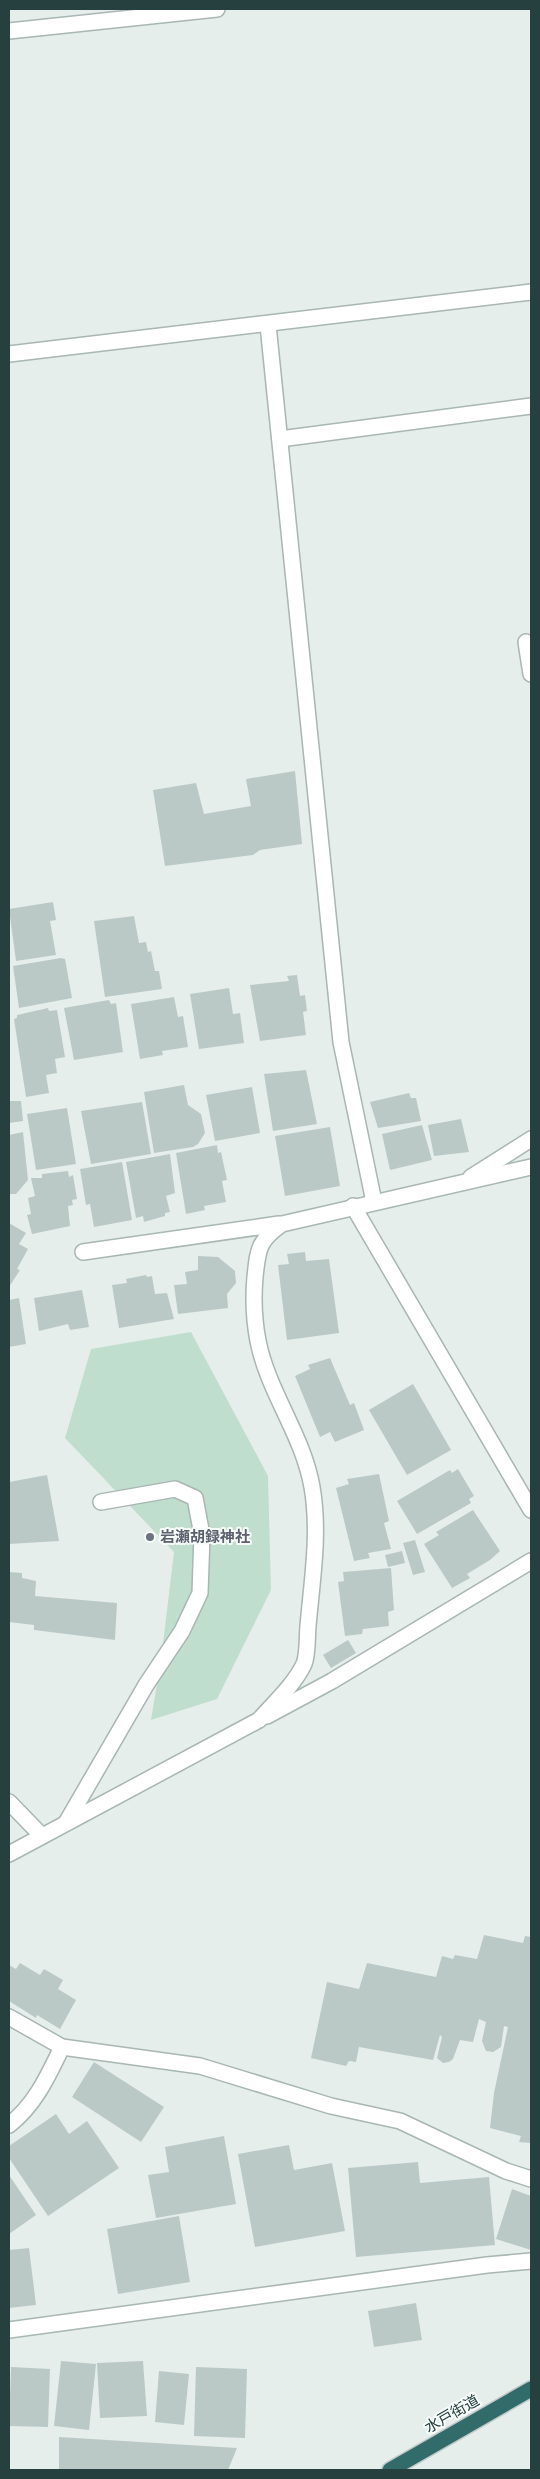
<svg xmlns="http://www.w3.org/2000/svg" width="540" height="2479" viewBox="0 0 540 2479" font-family="'Varela Round','Noto Sans JP',sans-serif">
<style>
.green{fill:#c0dece}
.building{fill:#bbc9c6}
.lines{fill:none;stroke-linecap:round;stroke-linejoin:round}
.minor-casing{stroke:#a8b6b4;stroke-width:18}
.highway-casing{stroke:#c2cac9;stroke-width:18}
.minor{stroke:#fff;stroke-width:15}
.highway{stroke:#316c6a;stroke-width:15}
.worship-dot{fill:#6b7280;stroke:#f7fbf9;stroke-width:2}
.labels{text-anchor:middle;stroke-width:4;stroke-linejoin:round;paint-order:stroke}
.worship-label{font-size:15px;font-weight:bold;fill:#5b616d;stroke:#f7fbf9;text-anchor:start}
.street-label{font-size:15px;fill:#25403e;stroke:#f7fbf9}
</style>
<rect width="100%" height="100%" fill="#e6eeec"/>
<!-- green -->
<polygon class="green" points="191,1332 268,1476 271,1590 217,1699 151,1720 161,1660 174,1552 65,1438 91,1349"/>
<!-- building -->
<g class="building">
<polygon points="295,771 302,844 260,850 253,855 165,866 153,790 196,783 204,814 251,806 246,779"/>
<polygon points="53,902 56,920 50,921 56,955 16,961 9,909"/>
<polygon points="134,916 139,943 146,942 148,952 151,951 155,971 159,971 162,989 105,997 94,921"/>
<polygon points="61,958 65,959 72,998 19,1008 13,966"/>
<polygon points="297,975 300,996 305,995 307,1011 303,1012 306,1035 260,1041 250,985 289,981 287,976"/>
<polygon points="229,988 233,1014 240,1013 244,1043 199,1049 190,994"/>
<polygon points="174,997 178,1017 183,1016 188,1047 162,1051 163,1055 140,1059 131,1004"/>
<polygon points="109,1000 111,1004 116,1003 123,1052 74,1060 64,1008"/>
<polygon points="48,1008 49,1011 57,1010 65,1057 55,1059 57,1073 46,1075 49,1093 26,1097 14,1019 17,1018 17,1015"/>
<polygon points="306,1070 317,1124 273,1131 264,1074"/>
<polygon points="184,1085 188,1105 201,1114 205,1133 198,1144 193,1147 154,1153 144,1092"/>
<polygon points="252,1087 260,1133 215,1141 206,1095"/>
<polygon points="409,1093 411,1098 416,1098 421,1121 378,1128 370,1102"/>
<polygon points="9,1101 21,1101 23,1121 9,1123"/>
<polygon points="142,1102 151,1154 91,1164 81,1111"/>
<polygon points="67,1108 76,1164 36,1170 27,1114"/>
<polygon points="461,1119 469,1152 434,1156 428,1125"/>
<polygon points="422,1125 432,1160 390,1170 382,1134"/>
<polygon points="330,1127 340,1186 285,1196 275,1136"/>
<polygon points="23,1132 28,1180 16,1194 9,1194 9,1135"/>
<polygon points="217,1145 218,1153 221,1152 227,1180 222,1181 226,1202 204,1206 205,1210 186,1214 176,1153"/>
<polygon points="170,1154 175,1193 166,1196 170,1212 165,1213 165,1216 144,1222 143,1216 136,1218 126,1162"/>
<polygon points="122,1162 132,1220 94,1227 90,1204 86,1205 80,1169"/>
<polygon points="68,1171 69,1177 73,1175 77,1199 72,1200 73,1205 68,1206 70,1226 32,1234 27,1215 31,1214 28,1198 35,1196 31,1178 42,1178 42,1174"/>
<polygon points="9,1223 26,1233 19,1244 28,1249 17,1269 20,1270 9,1287"/>
<polygon points="305,1252 306,1261 329,1259 339,1333 287,1340 278,1265 289,1264 287,1254"/>
<polygon points="198,1256 218,1257 235,1271 236,1283 227,1294 228,1308 178,1314 174,1285 187,1284 185,1272 198,1270"/>
<polygon points="146,1275 147,1277 152,1276 155,1294 167,1293 174,1319 119,1328 112,1285 127,1283 126,1279"/>
<polygon points="82,1290 89,1327 70,1330 68,1324 39,1331 34,1298"/>
<polygon points="19,1298 26,1344 9,1347 9,1300"/>
<polygon points="330,1358 350,1405 354,1403 364,1430 335,1442 330,1432 320,1437 295,1376 310,1369 308,1365"/>
<polygon points="413,1384 451,1450 407,1475 369,1410"/>
<polygon points="458,1469 474,1496 469,1499 471,1503 417,1534 397,1501 450,1470 452,1473"/>
<polygon points="379,1474 389,1521 384,1523 391,1549 368,1553 370,1558 354,1561 336,1488 349,1484 347,1479"/>
<polygon points="47,1475 59,1541 9,1544 9,1482"/>
<polygon points="473,1510 500,1551 490,1560 467,1574 470,1578 452,1588 424,1544 439,1535 436,1532"/>
<polygon points="415,1540 425,1572 413,1575 403,1543"/>
<polygon points="402,1551 405,1563 388,1567 385,1555"/>
<polygon points="391,1568 394,1610 388,1612 389,1626 363,1629 362,1634 345,1636 338,1582 344,1581 343,1572"/>
<polygon points="9,1572 22,1573 22,1578 36,1581 35,1596 117,1603 115,1640 34,1630 34,1625 9,1622"/>
<polygon points="348,1640 356,1653 331,1668 323,1655"/>
<polygon points="484,1935 523,1943 525,1936 531,1937 531,2143 519,2142 521,2136 490,2128 494,2093 508,2027 504,2026 501,2047 493,2052 486,2051 482,2041 486,2022 479,2019 473,2042 460,2040 453,2059 449,2062 443,2063 437,2058 442,2037 440,2035 433,2060 359,2047 356,2062 349,2061 346,2066 311,2058 327,1982 359,1989 367,1963 436,1977 442,1956 453,1959 455,1955 477,1959"/>
<polygon points="20,1963 40,1975 44,1969 63,1980 58,1989 76,2000 60,2029 37,2015 36,2018 9,2001 9,1965 16,1969"/>
<polygon points="94,2062 164,2107 141,2142 72,2097"/>
<polygon points="56,2114 69,2134 87,2121 119,2168 48,2216 9,2158 9,2146"/>
<polygon points="224,2136 236,2204 156,2218 148,2175 169,2172 165,2147"/>
<polygon points="289,2145 294,2170 332,2163 345,2231 255,2247 238,2154"/>
<polygon points="418,2162 420,2183 489,2177 495,2245 356,2257 348,2168"/>
<polygon points="9,2175 36,2215 9,2234"/>
<polygon points="512,2189 531,2196 531,2250 496,2239"/>
<polygon points="179,2216 190,2282 118,2294 107,2229"/>
<polygon points="29,2248 36,2305 9,2308 9,2250"/>
<polygon points="416,2303 422,2340 374,2347 368,2311"/>
<polygon points="61,2361 96,2364 89,2430 54,2426"/>
<polygon points="143,2361 147,2416 100,2418 97,2363"/>
<polygon points="11,2367 50,2369 48,2427 9,2426"/>
<polygon points="196,2367 247,2369 245,2438 194,2436"/>
<polygon points="159,2371 189,2374 184,2425 155,2422"/>
<polygon points="59,2437 237,2448 228,2470 59,2470"/>
</g>
<g class="lines">
<!-- minor casing -->
<g class="minor-casing">
<g id="minor">
<polyline points="9,31 217,9"/>
<polyline points="268,325 341,1042 374,1202"/>
<polyline points="9,354 531,292"/>
<polyline points="280,439 531,406"/>
<polyline points="526,642 531,674"/>
<polyline points="471,1177 531,1139"/>
<polyline points="353,1206 531,1510"/>
<polyline points="83,1252 279,1224"/>
<polyline points="267,1716 332,1681 531,1561"/>
<polyline points="9,1802 42,1836"/>
<polyline points="66,1823 146,1685 182,1631 200,1593 202,1535 195,1498 175,1489 101,1502"/>
<path d="M9,1854L259,1720C274,1703 294,1685 304,1664C308,1654 307,1637 308,1626C312,1580 320,1533 312,1487C303,1435 268,1392 258,1341C254,1320 253,1299 255,1277C258,1249 258,1241 282,1224L531,1167"/>
<polyline points="9,2017 62,2047 200,2066 331,2106 400,2121 506,2171 531,2179"/>
<path d="M9,2125C35,2105 48,2076 62,2047"/>
<polyline points="9,2330 487,2265 531,2261"/>
</g>
</g>
<!-- highway casing -->
<g class="highway-casing">
<polyline id="highway" points="390,2470 531,2389"/>
</g>
<!-- minor -->
<use href="#minor" class="minor"/>
<!-- highway -->
<use href="#highway" class="highway"/>
</g>
<!-- markers -->
<circle class="worship-dot" cx="150" cy="1537" r="5"/>
<g class="labels">
<!-- worship labels -->
<g class="worship-label">
<text x="160" y="1542">岩瀬胡録神社</text>
</g>
<!-- street labels -->
<g class="street-label">
<text transform="translate(452 2414) rotate(-30)" y="5">水戸街道</text>
</g>
</g>
<!-- border -->
<rect width="540" height="2479" fill="none" stroke="#25403e" stroke-width="20"/>
</svg>
